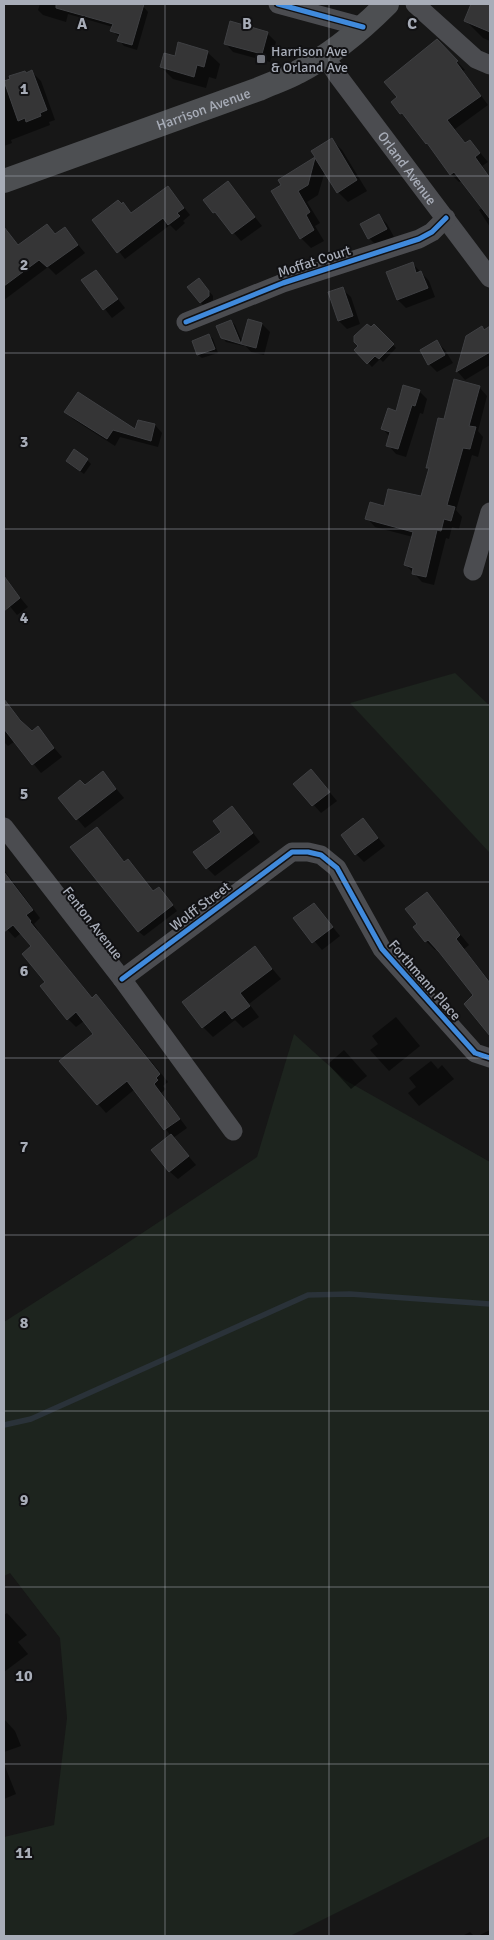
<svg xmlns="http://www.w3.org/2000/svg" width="494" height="1940" viewBox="0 0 494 1940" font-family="Signika,sans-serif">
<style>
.green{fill:#1d241e}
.shadow{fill:#0007}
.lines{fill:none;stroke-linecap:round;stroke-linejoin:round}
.stream{stroke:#2a3239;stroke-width:5.5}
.building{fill:#353536;stroke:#3f4043}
.minor{stroke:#4b4c50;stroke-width:19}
.major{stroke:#4d4f52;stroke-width:24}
.cycleway-casing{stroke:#111113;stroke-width:8}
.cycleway{stroke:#408adc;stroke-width:5}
.grid{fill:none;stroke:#a8adb8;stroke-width:1;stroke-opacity:0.55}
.poi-dot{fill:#757880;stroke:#111113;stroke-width:2}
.labels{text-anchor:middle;stroke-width:4;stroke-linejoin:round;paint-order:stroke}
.poi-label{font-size:14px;fill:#a8adb8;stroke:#111113;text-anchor:start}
.street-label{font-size:14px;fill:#a8adb8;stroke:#111113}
.grid-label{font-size:16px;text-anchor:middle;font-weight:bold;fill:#a8adb8;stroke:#111113;stroke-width:4;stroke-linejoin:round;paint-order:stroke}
</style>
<rect width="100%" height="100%" fill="#171717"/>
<!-- green -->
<g class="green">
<polygon points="455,673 490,706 490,853 350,703"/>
<polygon points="294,1034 345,1080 490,1162 490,1836 290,1936 4,1936 4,1837 54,1825 67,1718 60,1638 10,1573 4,1576 4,1322 112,1253 257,1157"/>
</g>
<!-- shadow -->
<g class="shadow">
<polygon points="40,4 134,4 143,6 148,12 137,50 124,46 119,40 120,37 112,31 113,27 68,14 66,22 43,15 38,10"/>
<polygon points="473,4 490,4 490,41 483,38 466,21"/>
<polygon points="267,33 276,42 270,62 233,52 225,43"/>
<polygon points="437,41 465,70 463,71 488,105 455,129 466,144 470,141 488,162 482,166 490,178 490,227 479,210 483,207 462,181 459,182 451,174 434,151 401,113 398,97"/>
<polygon points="207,52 220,64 216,79 209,77 206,88 173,79 161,67 175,57"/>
<polygon points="32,72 41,81 55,120 49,122 50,125 11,140 12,143 4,146 4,88"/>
<polygon points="331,139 342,150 367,191 348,202 338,192 325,171 318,195 307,202 320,223 315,226 324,241 311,248 301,238 280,180 317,158"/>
<polygon points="228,183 262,226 241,241 205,200"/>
<polygon points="168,187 190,215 183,221 185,223 176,231 170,225 125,259 94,220 123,204 132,214"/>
<polygon points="379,216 387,224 394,237 378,247 369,238 362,225"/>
<polygon points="65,229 85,253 56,275 48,267 4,300 4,242 10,237 19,246 56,235"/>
<polygon points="412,263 429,281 435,297 406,308 398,300"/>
<polygon points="96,271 125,308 112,318 83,281"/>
<polygon points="199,279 213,296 213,300 204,306 201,303"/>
<polygon points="342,289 351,297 360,324 347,329 339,321"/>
<polygon points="231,321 235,325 244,346 226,342 222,337"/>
<polygon points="262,324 270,332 264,355 251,352 243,343"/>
<polygon points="374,326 396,348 383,362 380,359 372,367 356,350"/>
<polygon points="489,328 490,365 465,380 458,372 467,337"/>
<polygon points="209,335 213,339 218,353 202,358 198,355 193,342"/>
<polygon points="437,342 445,350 453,363 437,372 429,364"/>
<polygon points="479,387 487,396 478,431 483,437 478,457 472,455 456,510 462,517 459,529 452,527 449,539 446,538 434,585 422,582 406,565 413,537 375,527 367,518 385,507 422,497 430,470 427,467 445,421"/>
<polygon points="419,391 427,399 423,414 420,413 406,457 396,454 388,445 390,437 383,429 397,412"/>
<polygon points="66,412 136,431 138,421 155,425 162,433 158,447 120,437 115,446 73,419"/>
<polygon points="87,460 91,464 84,474 67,461"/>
<polygon points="8,583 28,607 17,615 4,599 4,587"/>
<polygon points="4,705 6,707 8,706 32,732 37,728 62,757 41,773 15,741 8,746 4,742"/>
<polygon points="311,770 337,801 321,813 295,784"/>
<polygon points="103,773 124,798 85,828 60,798 85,786"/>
<polygon points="240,816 260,842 215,876 207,868 223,832"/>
<polygon points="363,820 385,846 364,862 356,854"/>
<polygon points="102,834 125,863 154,892 164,894 177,911 144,936 138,931"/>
<polygon points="4,870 40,918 34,924 38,930 37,931 93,999 96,996 104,1004 168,1082 163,1086 166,1089 161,1093 187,1128 173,1138 196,1165 178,1179 169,1171 171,1136 135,1089 106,1113 61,1062 94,1034 84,1021 76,1027 68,1019 47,982 32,946 21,933 15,938 4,926"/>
<polygon points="427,894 469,945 464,949 490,982 490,1034 466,1004 474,996 437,949 435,950 426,941 419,924"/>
<polygon points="314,904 340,936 322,950 295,918"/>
<polygon points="254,947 281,979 249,1004 259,1017 243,1028 235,1020 213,1037 203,1027"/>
<polygon points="396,1017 420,1046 389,1071 370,1050 378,1044 372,1036"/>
<polygon points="344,1050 367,1076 351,1089 328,1064"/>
<polygon points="431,1061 438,1069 442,1065 454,1079 419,1106 408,1093 416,1087 409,1078"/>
<polygon points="7,1613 27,1635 18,1642 28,1654 4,1672 4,1615"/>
<polygon points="4,1719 15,1731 21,1746 4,1752"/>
<polygon points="4,1764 16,1794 4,1799"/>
<polygon points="490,1930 490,1936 478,1936"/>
<polygon points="470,1932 474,1936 462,1936"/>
</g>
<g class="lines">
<!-- stream -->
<polyline class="stream" points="4,1425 31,1419 308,1295 350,1294 490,1304"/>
</g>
<!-- building -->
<g class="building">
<polygon points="56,4 144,4 132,45 117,41 120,34 110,31 113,24 56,8"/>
<polygon points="471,4 490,4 490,32 464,21"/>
<polygon points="230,21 268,32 262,54 224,44"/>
<polygon points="437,39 458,61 456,62 481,96 447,120 465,143 470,140 480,153 475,157 490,178 490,219 454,172 450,175 427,143 426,144 402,113 400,114 391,102 397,97 384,82"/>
<polygon points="178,42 208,51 204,67 197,65 194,77 160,67 164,53 175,56"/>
<polygon points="32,70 47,110 40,113 41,116 26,122 25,118 18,121 4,81 10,79 9,76 25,71 26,73"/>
<polygon points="332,138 357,180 337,193 315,158 308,185 298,191 310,212 306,215 314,230 300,239 271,191 281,185 278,180 315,157 311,151"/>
<polygon points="228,181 255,217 232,234 215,212 213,213 203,200"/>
<polygon points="168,186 184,208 177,213 180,216 168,225 163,218 117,253 92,220 118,200 122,204 123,202 131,213"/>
<polygon points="379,214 387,229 368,239 360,224"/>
<polygon points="47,224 55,234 65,227 78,245 47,267 39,260 4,286 4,227 18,245"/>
<polygon points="413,262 416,273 421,271 428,288 397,300 386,272"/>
<polygon points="96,270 118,299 103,310 81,280"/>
<polygon points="199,278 209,291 209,296 200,303 187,287"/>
<polygon points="343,287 353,316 338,321 328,292"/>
<polygon points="248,319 262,323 256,348 241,344"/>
<polygon points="231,320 241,344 221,338 216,326"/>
<polygon points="367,324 371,327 374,324 394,344 379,359 375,356 367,364 354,350 358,346 354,342 354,336"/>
<polygon points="482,326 484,330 490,326 490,352 456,372 466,336"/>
<polygon points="209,334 215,349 197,355 192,341"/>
<polygon points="437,340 445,355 428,365 420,350"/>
<polygon points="454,379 480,386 469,426 476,427 470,449 463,448 447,505 455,507 451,521 444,519 441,531 437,530 426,577 412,574 413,568 404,565 413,532 365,519 370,502 384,506 388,489 421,496 429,468 426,468 438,418 444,419"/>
<polygon points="403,385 420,390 415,406 412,405 398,449 386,446 390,432 381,429 388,408 396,411"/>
<polygon points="78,392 135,429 138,420 155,424 151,441 113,430 107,439 64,412"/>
<polygon points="74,449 88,459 80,471 66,461"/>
<polygon points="4,576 20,598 4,611"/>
<polygon points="4,699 20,720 32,731 38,726 54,748 32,765 4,729"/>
<polygon points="311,769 330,792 312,806 293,784"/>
<polygon points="103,771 116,789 76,820 58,798 80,780 85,785"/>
<polygon points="232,806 253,833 206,869 193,852 221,832 213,821"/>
<polygon points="363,818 378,838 355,855 341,835"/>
<polygon points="97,827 124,862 128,859 153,891 159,887 173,905 138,932 70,847"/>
<polygon points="4,872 33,910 26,915 31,921 30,922 92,998 96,994 160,1074 156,1078 158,1080 154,1084 180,1119 164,1130 127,1081 97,1105 59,1061 93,1034 76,1012 67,1020 40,986 45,982 22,954 31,946 13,925 4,932"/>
<polygon points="427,892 460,935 456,939 490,983 490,1036 464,1004 473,995 439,952 428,940 425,942 413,927 417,924 405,909"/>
<polygon points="314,903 333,927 312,943 293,918"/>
<polygon points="255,946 272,969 240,993 250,1006 232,1019 225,1010 202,1028 182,1002"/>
<polygon points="171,1134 189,1156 169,1172 151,1150"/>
</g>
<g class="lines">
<!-- minor -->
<g class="minor">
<polyline points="278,4 363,27"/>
<polyline points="415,4 476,59 490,65"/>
<path id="s1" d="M325,56L338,76L490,278"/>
<polyline points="186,322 283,283 419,239 432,232 446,218"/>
<polyline points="473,571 490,512"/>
<polyline points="4,827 122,979 233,1131"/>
<polyline points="122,979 292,852 308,852 321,855 337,868 382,949 475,1053 490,1058"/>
</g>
<!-- major -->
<path class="major" id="s2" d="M4,181L259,89C272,83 286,79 298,72C331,55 361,30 387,4"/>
<!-- cycleway casing -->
<g class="cycleway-casing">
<g id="cycleway">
<polyline points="278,4 363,27"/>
<polyline points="186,322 283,283 419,239 432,232 446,218"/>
<polyline points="122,979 292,852 308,852 321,855 337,868 382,949 475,1053 490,1058"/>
</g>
</g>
<!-- cycleway -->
<use href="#cycleway" class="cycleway"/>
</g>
<!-- grid -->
<path class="grid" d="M165,4V1936M329,4V1936M4,176H490M4,353H490M4,529H490M4,705H490M4,882H490M4,1058H490M4,1235H490M4,1411H490M4,1587H490M4,1764H490"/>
<!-- markers -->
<rect class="poi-dot" x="256" y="54" width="10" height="10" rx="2.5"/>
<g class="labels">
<!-- poi labels -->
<g class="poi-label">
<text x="271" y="56">Harrison Ave<tspan x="271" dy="16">&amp; Orland Ave</tspan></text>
</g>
<!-- street labels -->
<g class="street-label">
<text dy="5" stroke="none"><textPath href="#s2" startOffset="212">Harrison Avenue</textPath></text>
<text dy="5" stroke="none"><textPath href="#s1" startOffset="139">Orland Avenue</textPath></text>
<text transform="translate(314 261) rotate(-18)" y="5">Moffat Court</text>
<text transform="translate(200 906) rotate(-37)" y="5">Wolff Street</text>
<text transform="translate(93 923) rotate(52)" y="5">Fenton Avenue</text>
<text transform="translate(425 980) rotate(49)" y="5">Forthmann Place</text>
</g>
</g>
<g class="grid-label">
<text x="82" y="29">A</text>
<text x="247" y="29">B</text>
<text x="412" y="29">C</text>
<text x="24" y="94">1</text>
<text x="24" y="270">2</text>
<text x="24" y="447">3</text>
<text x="24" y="623">4</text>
<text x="24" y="799">5</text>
<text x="24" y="976">6</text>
<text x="24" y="1152">7</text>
<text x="24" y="1328">8</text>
<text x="24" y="1505">9</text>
<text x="24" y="1681">10</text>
<text x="24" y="1858">11</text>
</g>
<!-- border -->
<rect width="494" height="1940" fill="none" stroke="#a8adb8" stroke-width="10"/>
</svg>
